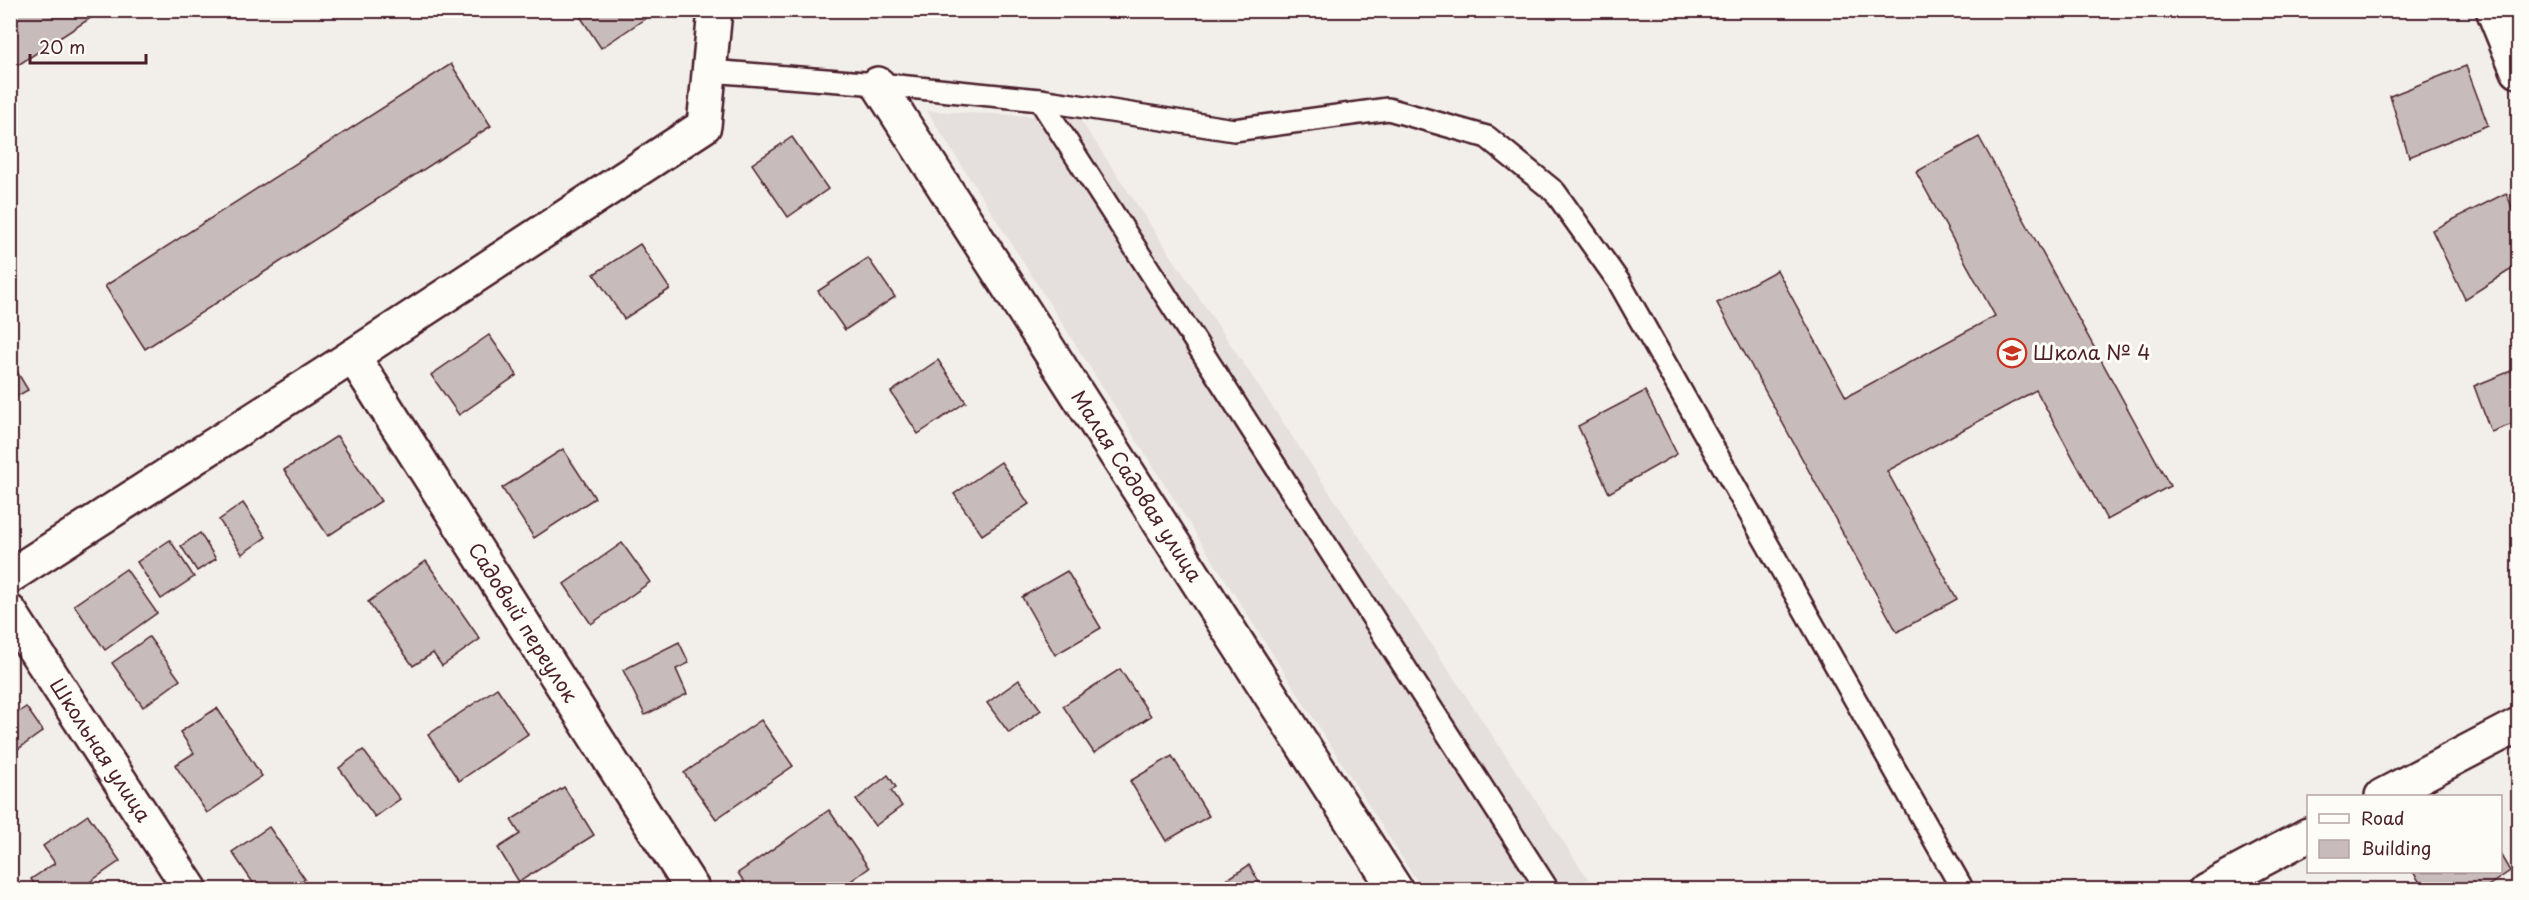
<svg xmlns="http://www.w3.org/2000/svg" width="2529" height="900" viewBox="0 0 2529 900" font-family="'Playpen Sans',sans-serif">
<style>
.built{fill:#e5dfdd}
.building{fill:#c8bbbb;stroke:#4a1f2b;stroke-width:1.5}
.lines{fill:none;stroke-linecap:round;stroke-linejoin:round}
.lane-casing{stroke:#4a1f2b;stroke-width:26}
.street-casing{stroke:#4a1f2b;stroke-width:38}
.lane{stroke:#fdfcf7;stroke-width:21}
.street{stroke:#fdfcf7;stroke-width:33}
.labels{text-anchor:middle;stroke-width:6;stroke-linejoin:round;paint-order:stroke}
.poi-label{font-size:20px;fill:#4a1f2b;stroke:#fdfcf7;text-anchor:start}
.street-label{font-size:20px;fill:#4a1f2b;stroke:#fdfcf7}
</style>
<rect width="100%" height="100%" fill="#f2efeb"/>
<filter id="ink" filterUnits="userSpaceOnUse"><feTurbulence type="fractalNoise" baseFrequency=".0167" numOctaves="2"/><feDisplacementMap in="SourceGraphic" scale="12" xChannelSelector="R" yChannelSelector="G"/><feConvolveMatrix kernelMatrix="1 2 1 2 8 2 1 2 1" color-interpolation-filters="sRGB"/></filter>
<g filter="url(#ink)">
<!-- built -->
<polygon class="built" points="927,111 1079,118 1595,889 1422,889"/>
<!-- building -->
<g class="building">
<polygon points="10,10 103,10 15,67 10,59"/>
<polygon points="576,10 658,10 601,48"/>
<polygon points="451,64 491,126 145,349 105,286"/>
<polygon points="2466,66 2488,125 2409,157 2390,96"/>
<polygon points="792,137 828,189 788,217 752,164"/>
<polygon points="1979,137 2170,486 2107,520 2036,390 1887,471 1957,599 1897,632 1717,303 1777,270 1846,397 1995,316 1916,172"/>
<polygon points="2506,193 2518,221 2518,265 2465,299 2432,230"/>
<polygon points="640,244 670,289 624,319 594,274"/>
<polygon points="868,258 895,297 845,330 818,291"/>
<polygon points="489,335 517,375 459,415 431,375"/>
<polygon points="10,360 28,390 10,400"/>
<polygon points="938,360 966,402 918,434 891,392"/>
<polygon points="2518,368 2518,422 2491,432 2474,386"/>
<polygon points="1645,391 1677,454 1609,493 1578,426"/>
<polygon points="337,436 381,501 328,536 284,470"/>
<polygon points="563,449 595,498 534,538 502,488"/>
<polygon points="1001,462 1029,504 982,535 954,494"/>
<polygon points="243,503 266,537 242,554 219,520"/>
<polygon points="200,533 216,559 197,571 181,546"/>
<polygon points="170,540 194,577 161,599 137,562"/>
<polygon points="622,543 650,582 591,624 564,584"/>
<polygon points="426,561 480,639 442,666 433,653 413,666 368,602"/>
<polygon points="126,569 157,613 105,650 74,605"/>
<polygon points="1067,571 1101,628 1055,655 1022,597"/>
<polygon points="149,637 180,680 143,707 112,663"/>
<polygon points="679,642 689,663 676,669 687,694 645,715 623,670"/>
<polygon points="1120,669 1151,716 1094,753 1063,706"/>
<polygon points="1019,680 1041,710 1009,733 987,703"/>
<polygon points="497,688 528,734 459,781 428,735"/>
<polygon points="26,707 43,731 10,755 10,718"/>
<polygon points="217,708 262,776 207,813 175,765 194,753 180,732"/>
<polygon points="761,720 793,766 716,819 684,773"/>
<polygon points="363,750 400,799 375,817 339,768"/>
<polygon points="1172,756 1209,816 1166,841 1130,781"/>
<polygon points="888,775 896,787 891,791 902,806 875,826 856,800"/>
<polygon points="564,787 594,835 519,882 498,848 520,834 511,820"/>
<polygon points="829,810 869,868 838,890 750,890 738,873"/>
<polygon points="88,815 120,861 78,890 38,890 31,879 55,863 43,846"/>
<polygon points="269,827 305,879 288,890 258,890 232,852"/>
<polygon points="2500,854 2510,871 2482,890 2425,890 2413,872 2500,872"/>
<polygon points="1249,865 1264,890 1211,890"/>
</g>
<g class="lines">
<!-- lane casing -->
<g class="lane-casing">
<g id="lane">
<polyline points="709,71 878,84 1040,100 1234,130 1388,109 1487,137 1555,192 1619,282 1963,890"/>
<polyline points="1040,100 1548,890"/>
</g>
</g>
<!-- street casing -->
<g class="street-casing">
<g id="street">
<polyline points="2493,10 2518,71"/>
<path id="s1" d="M878,84L1396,890"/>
<path id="s2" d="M353,356L693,890"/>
<polyline points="10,576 353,356 704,126 715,10"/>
<path id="s3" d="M10,612L191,890"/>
<polyline points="2382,796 2518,725"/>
<polyline points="2205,890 2308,835"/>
</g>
</g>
<!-- lane -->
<use href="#lane" class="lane"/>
<!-- street -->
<use href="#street" class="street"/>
</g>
</g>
<!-- icons -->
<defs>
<g id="school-ring" transform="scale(1.5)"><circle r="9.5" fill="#fdfcf7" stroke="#c8321e" stroke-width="1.5"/><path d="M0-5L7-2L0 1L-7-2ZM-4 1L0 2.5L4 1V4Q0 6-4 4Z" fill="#c8321e"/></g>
</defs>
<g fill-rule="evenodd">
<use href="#school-ring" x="2012" y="353"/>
</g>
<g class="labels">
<!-- poi labels -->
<g class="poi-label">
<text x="2033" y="360">Школа № 4</text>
</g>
<!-- street labels -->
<g class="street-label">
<text dy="7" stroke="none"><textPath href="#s1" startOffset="478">Малая Садовая улица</textPath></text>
<text dy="7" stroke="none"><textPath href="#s2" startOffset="316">Садовый переулок</textPath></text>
<text dy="7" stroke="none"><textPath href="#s3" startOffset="165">Школьная улица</textPath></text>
</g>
</g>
<!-- margin -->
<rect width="2529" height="900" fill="none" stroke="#fdfcf7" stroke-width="36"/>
<rect x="18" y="18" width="2493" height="864" fill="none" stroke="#4a1f2b" stroke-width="2" filter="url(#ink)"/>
<!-- legend -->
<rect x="2307" y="795" width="195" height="78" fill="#fdfcf7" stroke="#b5a4a5" stroke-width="1.5"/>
<rect x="2319" y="814" width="30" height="9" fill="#fdfcf7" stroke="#b5a4a5" stroke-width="1.5"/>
<text x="2361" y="825" font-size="18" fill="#4a1f2b">Road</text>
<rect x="2319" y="840" width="30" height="18" fill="#c8bbbb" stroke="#b5a4a5" stroke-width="1.5"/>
<text x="2361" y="855" font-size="18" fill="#4a1f2b">Building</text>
<!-- scale -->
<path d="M30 54v9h116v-9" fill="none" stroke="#4a1f2b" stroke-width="3"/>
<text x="39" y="54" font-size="18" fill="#4a1f2b" stroke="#fdfcf7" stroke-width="4.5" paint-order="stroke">20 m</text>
</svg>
